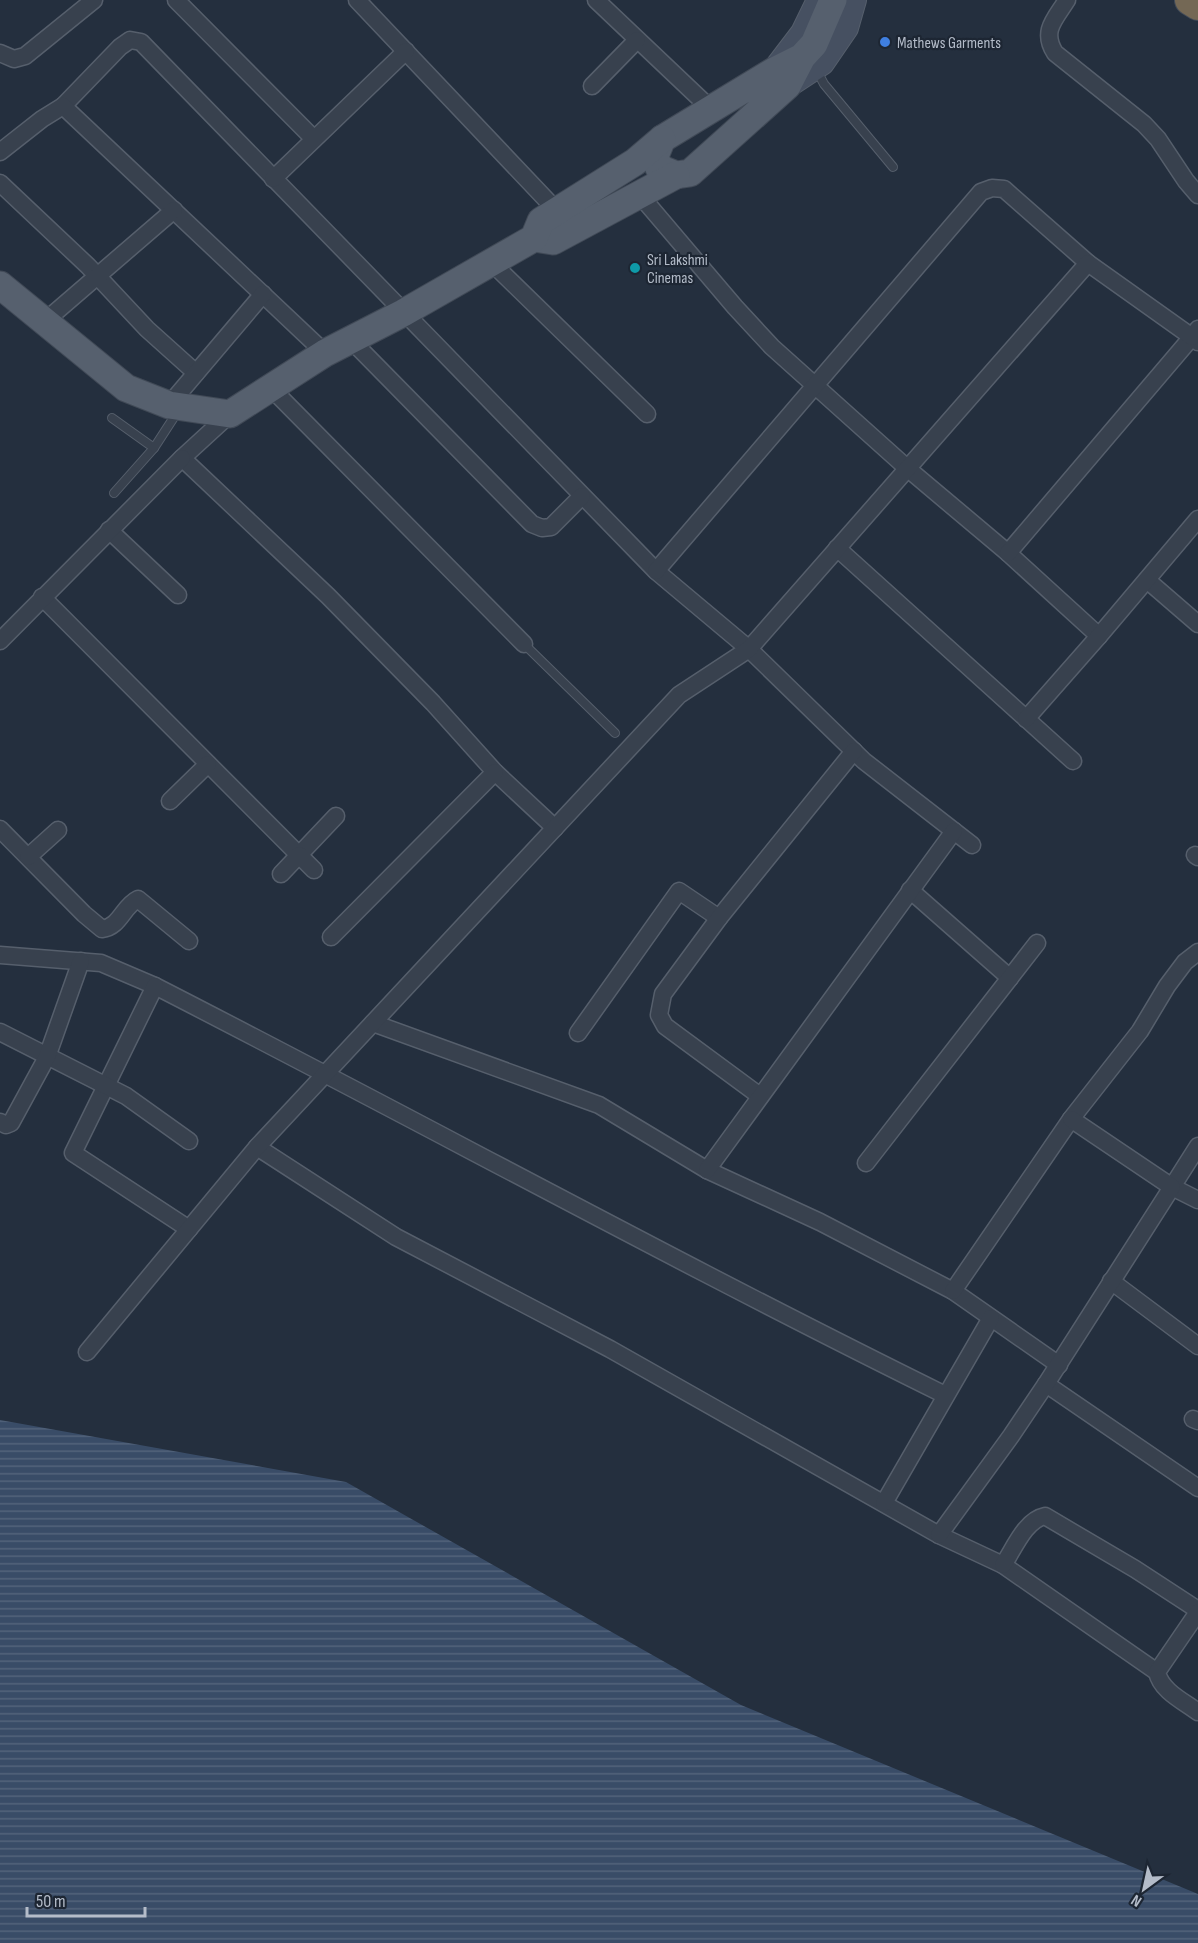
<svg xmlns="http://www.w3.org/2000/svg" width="1198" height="1943" viewBox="0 0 1198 1943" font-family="'Sofia Sans Condensed',sans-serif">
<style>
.water{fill:url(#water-rules)}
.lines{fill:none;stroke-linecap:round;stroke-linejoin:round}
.lane-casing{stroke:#565f6c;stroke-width:10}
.street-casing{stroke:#565f6c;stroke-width:19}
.secondary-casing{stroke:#565f6c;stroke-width:26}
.primary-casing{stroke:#414a57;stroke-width:29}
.highway-casing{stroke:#434c59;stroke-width:32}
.lane{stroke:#38414e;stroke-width:8}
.street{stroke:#38414e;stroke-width:16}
.secondary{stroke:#465061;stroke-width:24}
.primary{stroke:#56606e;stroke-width:27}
.highway{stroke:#746855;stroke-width:30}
.shop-dot{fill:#3f7fe0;stroke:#1d2633;stroke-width:2}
.culture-dot{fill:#0f9aa8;stroke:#1d2633;stroke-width:2}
.labels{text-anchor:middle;stroke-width:4.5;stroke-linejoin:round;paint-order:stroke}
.poi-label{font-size:16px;fill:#b4bcc9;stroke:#1d2633;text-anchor:start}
</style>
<defs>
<pattern id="water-rules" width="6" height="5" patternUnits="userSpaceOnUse" patternTransform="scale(1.5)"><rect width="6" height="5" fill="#394c67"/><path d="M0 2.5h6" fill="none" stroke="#53647b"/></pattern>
</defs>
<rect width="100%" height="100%" fill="#242f3e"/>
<!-- water -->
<polygon class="water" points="0,1420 346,1482 741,1705 1198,1894 1198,1943 0,1943"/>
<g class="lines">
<!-- lane casing -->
<g class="lane-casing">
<g id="lane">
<polyline points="816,69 824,84 893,167"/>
<polyline points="112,418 154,448 114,493"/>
<polyline points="154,448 178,411"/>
<polyline points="524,644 615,733"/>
</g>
</g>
<!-- street casing -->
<g class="street-casing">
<g id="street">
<polyline points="176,0 314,139"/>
<polyline points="357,0 557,211"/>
<polyline points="596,0 712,110"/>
<path d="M1067,0C1055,19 1041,31 1055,53L1144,124L1158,139L1186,181L1198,195"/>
<polyline points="0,53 14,59 25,56 94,0"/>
<polyline points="592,86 637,40"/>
<polyline points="63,106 120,47 130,40 141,42 656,571 749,649 864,761 972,845"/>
<polyline points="0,152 42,119 63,106 325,353"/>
<polyline points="273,179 406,51"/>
<polyline points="0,183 88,266 147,329 196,373"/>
<polyline points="639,194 735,307 772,347 907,468 1008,553 1099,636"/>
<polyline points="492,263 647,414"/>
<polyline points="44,322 174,210"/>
<polyline points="350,339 532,524 542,528 551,527 582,496"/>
<polyline points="270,387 524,644"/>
<polyline points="169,405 263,294"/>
<polyline points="230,414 182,458 328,596 433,703 495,772 555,828"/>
<polyline points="109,530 178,595"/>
<polyline points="837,548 1073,761"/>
<polyline points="1008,553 1192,337 1198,342"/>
<polyline points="656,571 981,192 992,188 1004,189 1088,263"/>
<polyline points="1147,580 1198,624"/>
<polyline points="42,597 299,855 336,816"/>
<polyline points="0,641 182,458"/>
<polyline points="1026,719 1099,636 1198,519"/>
<polyline points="170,801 208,764"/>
<path d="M0,829L84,914L102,929C120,927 123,906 138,899L189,941"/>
<polyline points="1195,855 1198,857"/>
<polyline points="28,857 58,830"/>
<polyline points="281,874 299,855 314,870"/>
<polyline points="910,890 1010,978"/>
<polyline points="331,937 495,772"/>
<path d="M0,955L101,963L155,986C419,1121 679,1264 945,1395"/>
<polyline points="155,986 73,1153 189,1229"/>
<polyline points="373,1023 599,1105 707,1170 820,1222 953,1291 1059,1365"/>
<polyline points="0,1032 126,1096 189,1141"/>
<polyline points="578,1033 679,891 719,918"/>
<polyline points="760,1096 665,1026 659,1015 663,994 719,918 854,751"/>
<polyline points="0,1122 6,1125 11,1123 47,1057 81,961"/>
<polyline points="1198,1146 1172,1187 1198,1200"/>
<polyline points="257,1147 396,1237 610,1349 939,1535 1003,1565 1157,1672"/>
<polyline points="866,1163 1037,943"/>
<polyline points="707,1170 954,831"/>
<polyline points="1111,1281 1198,1346"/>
<polyline points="953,1291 1071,1119 1140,1031 1167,986 1185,962 1198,952"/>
<polyline points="87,1352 257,1147 679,695 749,649 1088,263 1192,337 1198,329"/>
<polyline points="1046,1384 1198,1488"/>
<polyline points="1193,1419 1198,1421"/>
<polyline points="884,1503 991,1318"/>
<polyline points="939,1535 1011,1436 1046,1384 1172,1187 1071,1119"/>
<path d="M1003,1565C1014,1549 1025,1520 1045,1516L1135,1569L1198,1610"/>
<path d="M1198,1612L1157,1672C1161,1691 1183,1701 1198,1712"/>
</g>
</g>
<!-- secondary casing -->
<g class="secondary-casing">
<g id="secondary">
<polyline points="774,71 803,33 819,0"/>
<polyline points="787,86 822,63 846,28 854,0"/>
</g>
</g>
<!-- primary casing -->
<g class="primary-casing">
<g id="primary">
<polyline points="802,57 774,71 662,139 655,156 659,168 676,175 690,173 787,86 802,57 814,44 833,0"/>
<polyline points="534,238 553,241 676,175"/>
<polyline points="0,285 126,388 169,405 230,414 325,353 403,313 534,238 541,221 635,162 662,139"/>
</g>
</g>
<!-- highway casing -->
<g class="highway-casing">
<polyline id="highway" points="1190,0 1198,5"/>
</g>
<!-- lane -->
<use href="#lane" class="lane"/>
<!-- street -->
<use href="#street" class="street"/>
<!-- secondary -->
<use href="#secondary" class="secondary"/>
<!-- primary -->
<use href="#primary" class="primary"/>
<!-- highway -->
<use href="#highway" class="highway"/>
</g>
<!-- markers -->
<circle class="shop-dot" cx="885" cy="42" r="6"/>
<circle class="culture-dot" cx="635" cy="268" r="6"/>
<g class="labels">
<!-- poi labels -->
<g class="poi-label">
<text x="897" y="48">Mathews Garments</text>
<text x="647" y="265">Sri Lakshmi<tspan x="647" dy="18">Cinemas</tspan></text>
</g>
</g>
<!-- north arrow -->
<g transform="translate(1144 1889) rotate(213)" stroke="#1d2633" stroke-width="4.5" paint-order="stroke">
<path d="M0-4.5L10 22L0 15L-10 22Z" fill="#b4bcc9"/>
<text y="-9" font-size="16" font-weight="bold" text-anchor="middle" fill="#b4bcc9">N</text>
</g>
<!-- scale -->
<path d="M27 1907v9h118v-9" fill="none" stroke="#b4bcc9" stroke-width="3"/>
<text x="36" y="1907" font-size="18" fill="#b4bcc9" stroke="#1d2633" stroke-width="4.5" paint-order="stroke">50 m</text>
</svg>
